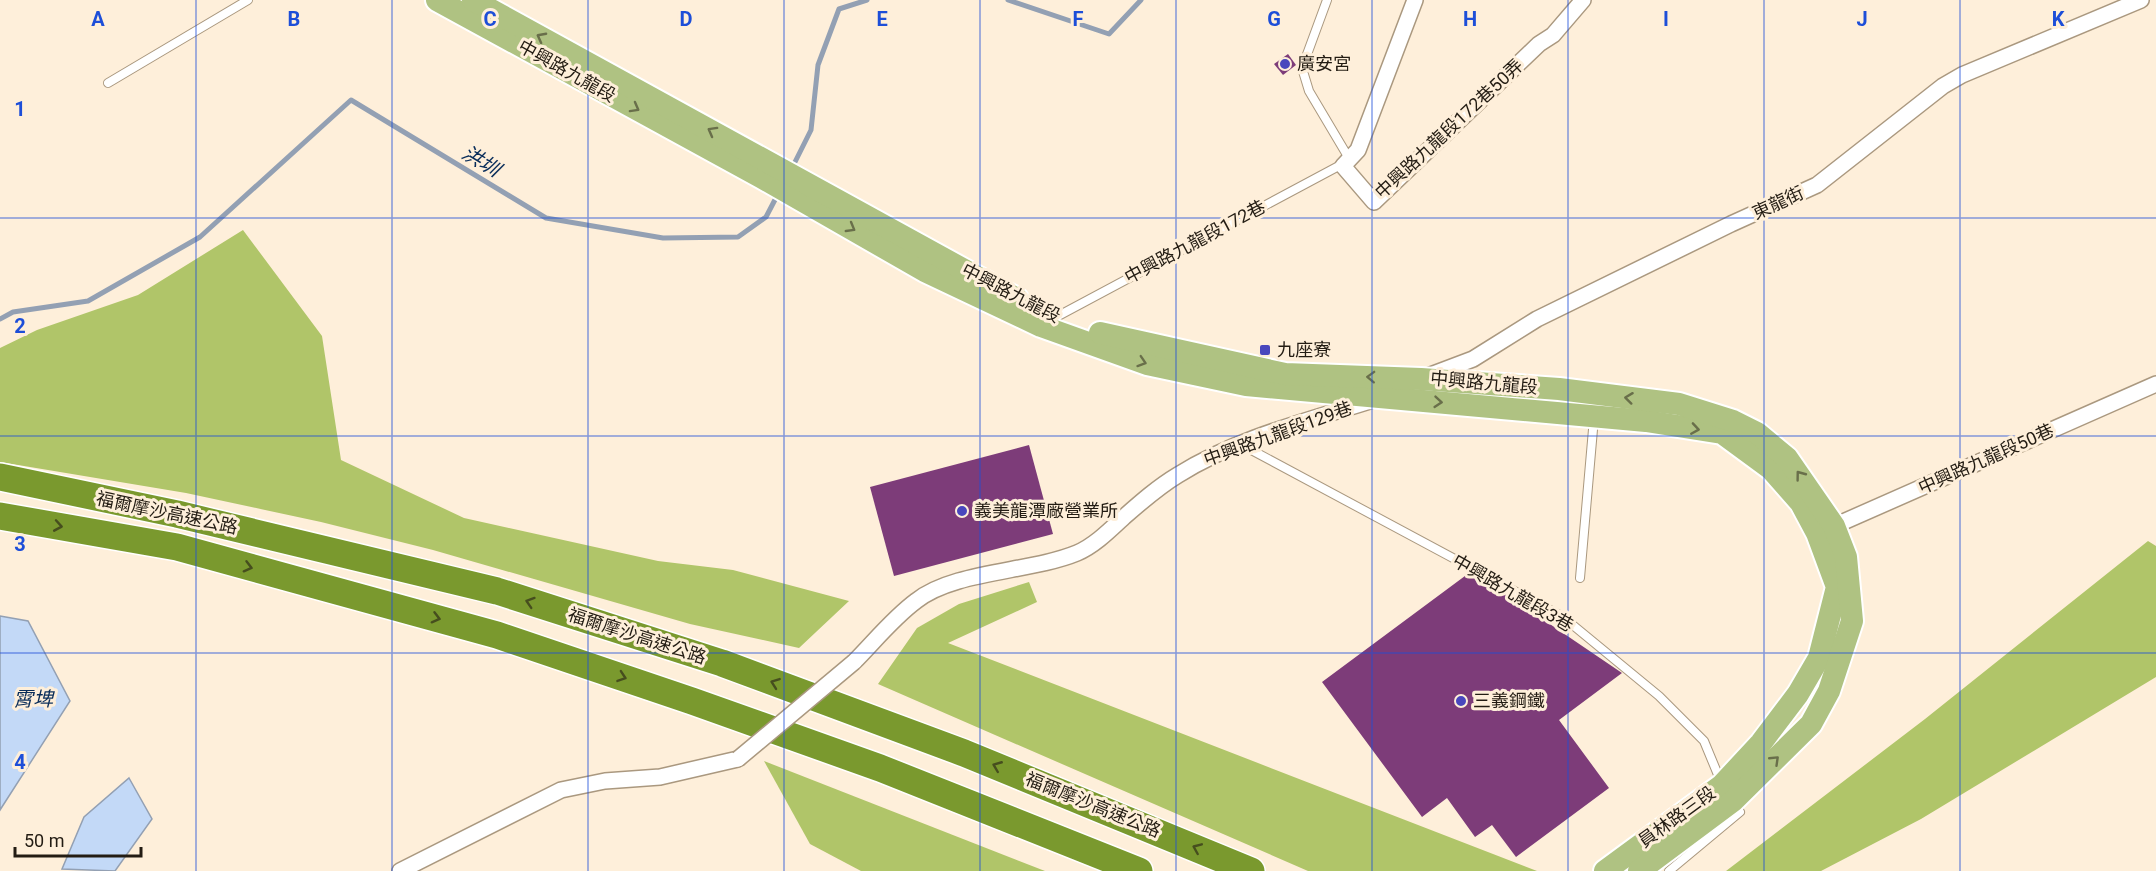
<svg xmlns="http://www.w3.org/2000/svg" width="2156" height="871" viewBox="0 0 2156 871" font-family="Roboto,'Noto Sans TC',sans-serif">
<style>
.forest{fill:#b0c569}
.water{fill:#c3d9f7;stroke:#93a0b3;stroke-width:1.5}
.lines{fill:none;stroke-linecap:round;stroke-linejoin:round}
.stream{stroke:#93a0b3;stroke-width:5}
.building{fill:#7d3c79}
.lane-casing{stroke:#aa987f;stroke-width:10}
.street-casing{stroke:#aa987f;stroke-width:18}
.primary-casing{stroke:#fff;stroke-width:26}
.highway-casing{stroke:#fff;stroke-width:30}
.lane{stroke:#fff;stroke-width:8}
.street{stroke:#fff;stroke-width:15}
.primary{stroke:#afc282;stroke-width:22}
.highway{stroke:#7a992e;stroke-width:27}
.street-bridge-casing{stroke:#aa987f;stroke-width:18;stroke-linecap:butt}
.street-bridge{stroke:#fff;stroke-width:15}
.oneway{stroke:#696f4a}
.oneway2{stroke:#464e1e}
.grid{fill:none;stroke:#1d4ed8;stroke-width:1.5;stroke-opacity:0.55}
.poi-dot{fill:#4947bd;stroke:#feefda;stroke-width:2}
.labels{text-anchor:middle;stroke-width:6;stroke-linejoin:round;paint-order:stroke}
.poi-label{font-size:18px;fill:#231c13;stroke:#feefda;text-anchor:start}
.street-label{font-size:18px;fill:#231c13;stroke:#feefda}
.water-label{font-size:20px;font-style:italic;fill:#092d5a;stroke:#feefda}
.grid-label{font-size:20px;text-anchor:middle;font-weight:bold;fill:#1d4ed8;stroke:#feefda;stroke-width:6;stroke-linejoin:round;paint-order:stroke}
</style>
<rect width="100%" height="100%" fill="#feefda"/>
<!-- forest -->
<g class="forest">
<polygon points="243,230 322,336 341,460 464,518 658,561 733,570 849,601 799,648 690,624 433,550 321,522 186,493 0,462 0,348 37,330 138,295"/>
<polygon points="2148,541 2156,546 2156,677 1921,819 1821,871 1726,871 1925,719"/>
<polygon points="1029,582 1037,602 948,643 1537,871 1308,871 878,684 917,628 959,604"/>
<polygon points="764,761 1045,871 861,871 810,844"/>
</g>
<!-- water -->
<g class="water">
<polygon points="0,616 28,621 70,701 0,810"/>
<polygon points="129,778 152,819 115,871 62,869 84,817"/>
</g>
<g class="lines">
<!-- stream -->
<g class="stream">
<polyline points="1008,0 1109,34 1141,0"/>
<polyline points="792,168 811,130 818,65 839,9 867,0"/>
<polyline points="0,319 13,312 88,301 200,237 351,100 546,218 663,238 738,237 766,217 779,192"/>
</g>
</g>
<!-- building -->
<g class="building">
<polygon points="1288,54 1296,65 1283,75 1274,64"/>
<polygon points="1029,445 1053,534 894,576 870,487"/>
<polygon points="1469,573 1501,591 1622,673 1559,720 1609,788 1516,857 1492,825 1475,837 1447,798 1422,817 1322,682"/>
</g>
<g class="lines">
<!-- lane casing -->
<g class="lane-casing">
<g id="lane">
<polyline points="108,83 248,0"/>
<polyline points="1045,323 1350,160 1309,91 1302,68 1327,0"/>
<polyline points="1242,445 1563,617 1659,696 1704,741 1721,782"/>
<polyline points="1580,578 1594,418"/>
<polyline points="1669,871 1740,812 1734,803"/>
</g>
</g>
<!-- street casing -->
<g class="street-casing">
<g id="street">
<polyline points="1415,0 1358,150 1343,166 1374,202 1539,44 1553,35 1583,0"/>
<polyline points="1428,376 1473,359 1537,319 1731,224 1817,185 1943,86 1962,75 2141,0"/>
<polyline points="1825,530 2156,384"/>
<path d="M854,662C874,642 893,618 916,601C953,571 1031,572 1077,553C1094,546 1110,530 1124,517C1141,502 1158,487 1178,475C1237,438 1307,421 1373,400"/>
<polyline points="400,871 561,790 605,781 660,777 738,759"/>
</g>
</g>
<!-- primary casing -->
<g class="primary-casing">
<g id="primary">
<polyline points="437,0 761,177 925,271 1041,326 1147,364 1246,385 1646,421 1722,433 1771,469 1801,503 1817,533 1837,587 1819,658 1798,694 1761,743 1722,785 1605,871"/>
<polyline points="473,0 1017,299"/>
<polyline points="1100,333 1285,374 1421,379 1559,389 1679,404 1733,421 1757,433 1787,458 1834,526 1846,557 1852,621 1829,691 1811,724 1733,801 1639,871"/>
</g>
</g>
<!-- highway casing -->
<g class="highway-casing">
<g id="highway">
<polyline points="0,477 177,514 497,591 722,663 964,753 1251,871"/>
<polyline points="0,516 177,547 497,635 692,701 880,768 1139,871"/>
</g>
</g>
<!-- lane -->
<use href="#lane" class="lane"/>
<!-- street -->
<use href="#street" class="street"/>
<!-- primary -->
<use href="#primary" class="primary"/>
<!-- highway -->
<use href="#highway" class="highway"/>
<!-- street-bridge casing -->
<g class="street-bridge-casing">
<polyline id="street-bridge" points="738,759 854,662"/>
</g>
<!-- street-bridge -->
<use href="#street-bridge" class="street-bridge"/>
</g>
<!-- one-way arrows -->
<defs><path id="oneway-chevron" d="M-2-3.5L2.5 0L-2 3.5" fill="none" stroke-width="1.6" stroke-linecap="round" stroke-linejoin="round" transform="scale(1.5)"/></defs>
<g class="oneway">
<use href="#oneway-chevron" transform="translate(541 37) rotate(-152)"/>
<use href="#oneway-chevron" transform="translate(635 108) rotate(29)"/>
<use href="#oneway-chevron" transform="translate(712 131) rotate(-151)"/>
<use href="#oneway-chevron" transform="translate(851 228) rotate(30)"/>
<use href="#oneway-chevron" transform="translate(1142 362) rotate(18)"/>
<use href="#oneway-chevron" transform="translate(1371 377) rotate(-178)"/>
<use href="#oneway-chevron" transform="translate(1629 398) rotate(-173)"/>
<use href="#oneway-chevron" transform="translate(1438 402) rotate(5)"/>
<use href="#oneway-chevron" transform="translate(1695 429) rotate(9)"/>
<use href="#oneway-chevron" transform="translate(1800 475) rotate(-127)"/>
<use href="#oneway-chevron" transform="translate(1775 760) rotate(-44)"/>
</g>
<g class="oneway2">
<use href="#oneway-chevron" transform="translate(58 526) rotate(10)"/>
<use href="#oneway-chevron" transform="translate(248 567) rotate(15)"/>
<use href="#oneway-chevron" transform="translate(530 602) rotate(-162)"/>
<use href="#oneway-chevron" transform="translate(436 618) rotate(15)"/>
<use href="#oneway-chevron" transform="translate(622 677) rotate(19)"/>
<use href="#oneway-chevron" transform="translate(775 683) rotate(-160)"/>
<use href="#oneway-chevron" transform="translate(997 766) rotate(-158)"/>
<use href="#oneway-chevron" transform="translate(1197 848) rotate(-157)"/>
</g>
<!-- grid -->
<path class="grid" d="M196,0V871M392,0V871M588,0V871M784,0V871M980,0V871M1176,0V871M1372,0V871M1568,0V871M1764,0V871M1960,0V871M0,218H2156M0,436H2156M0,653H2156"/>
<!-- markers -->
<g class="poi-dot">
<circle cx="1285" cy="64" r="6"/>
<rect x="1259" y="344" width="12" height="12" rx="3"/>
<circle cx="962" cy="511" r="6"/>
<circle cx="1461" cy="701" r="6"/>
</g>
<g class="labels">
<!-- poi labels -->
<g class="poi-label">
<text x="1297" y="70">廣安宮</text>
<text x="1277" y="356">九座寮</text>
<text x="974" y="517">義美龍潭廠營業所</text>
<text x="1473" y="707">三義鋼鐵</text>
</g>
<!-- street labels -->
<g class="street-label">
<text transform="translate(567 71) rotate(29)" y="6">中興路九龍段</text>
<text transform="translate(1449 129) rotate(-43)" y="6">中興路九龍段172巷50弄</text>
<text transform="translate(1778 203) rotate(-25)" y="6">東龍街</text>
<text transform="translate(1195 242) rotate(-28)" y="6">中興路九龍段172巷</text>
<text transform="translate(1011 293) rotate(27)" y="6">中興路九龍段</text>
<text transform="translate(1484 383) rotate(5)" y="6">中興路九龍段</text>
<text transform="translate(1278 434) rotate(-20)" y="6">中興路九龍段129巷</text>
<text transform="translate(1986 459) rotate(-24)" y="6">中興路九龍段50巷</text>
<text transform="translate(167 513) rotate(12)" y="6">福爾摩沙高速公路</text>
<text transform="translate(1513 593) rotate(30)" y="6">中興路九龍段3巷</text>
<text transform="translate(637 636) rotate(18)" y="6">福爾摩沙高速公路</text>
<text transform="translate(1093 805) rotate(22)" y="6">福爾摩沙高速公路</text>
<text transform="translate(1677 817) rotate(-36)" y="6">員林路三段</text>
</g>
<!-- water labels -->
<g class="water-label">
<text transform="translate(481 161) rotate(31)" y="7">洪圳</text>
<text x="33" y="706">霄埤</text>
</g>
</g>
<g class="grid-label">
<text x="98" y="26">A</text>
<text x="294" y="26">B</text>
<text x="490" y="26">C</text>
<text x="686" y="26">D</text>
<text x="882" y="26">E</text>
<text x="1078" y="26">F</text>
<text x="1274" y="26">G</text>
<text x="1470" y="26">H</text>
<text x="1666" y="26">I</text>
<text x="1862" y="26">J</text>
<text x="2058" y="26">K</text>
<text x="20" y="116">1</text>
<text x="20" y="333">2</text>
<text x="20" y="551">3</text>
<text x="20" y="769">4</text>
</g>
<!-- scale -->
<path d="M15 847v9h126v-9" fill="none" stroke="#231c13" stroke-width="3"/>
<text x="24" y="847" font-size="18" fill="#231c13" stroke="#feefda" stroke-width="4.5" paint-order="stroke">50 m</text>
</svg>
